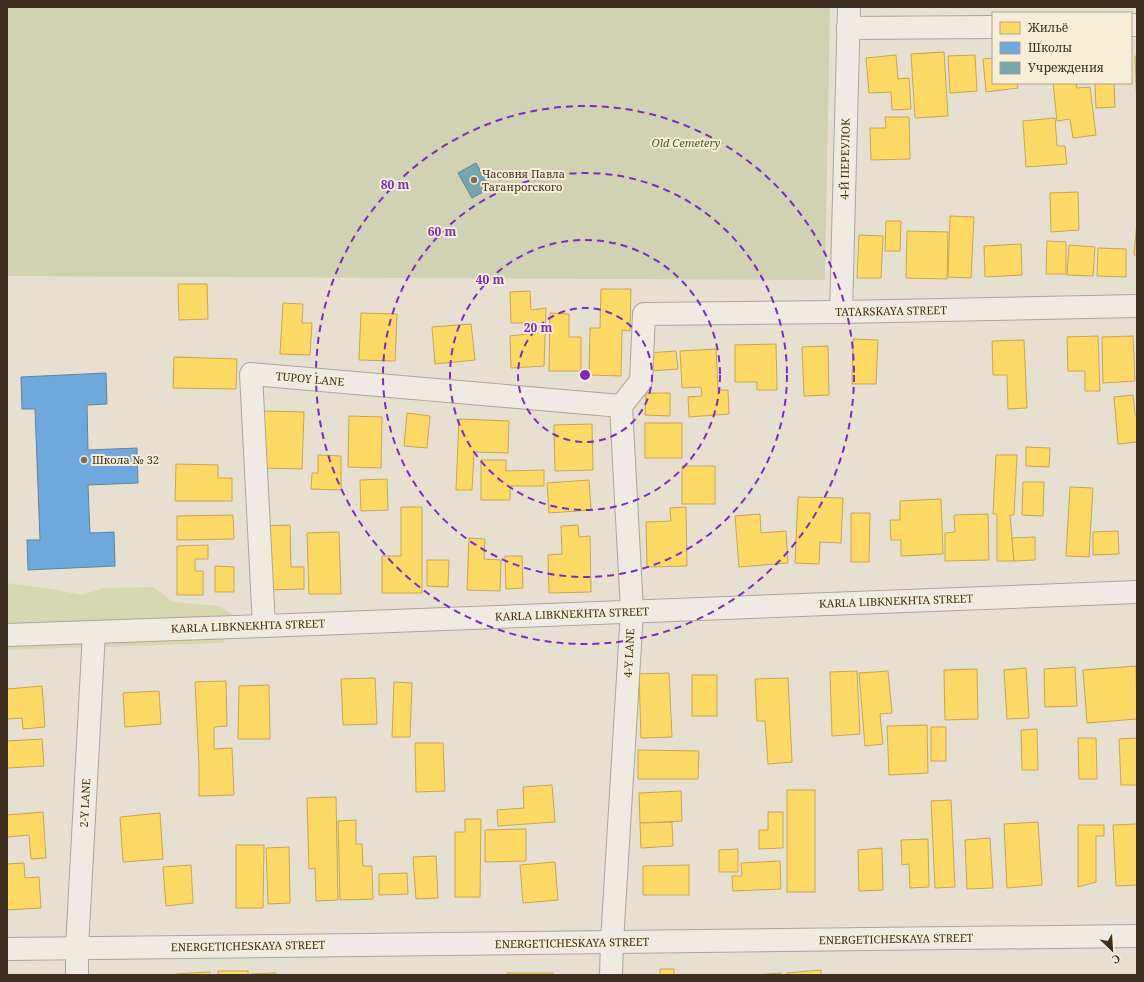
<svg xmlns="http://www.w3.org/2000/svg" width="1144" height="982" viewBox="0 0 1144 982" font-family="'Noto Serif',serif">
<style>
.green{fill:#d6d7b3}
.cemetery{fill:#d1d1b3}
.homes{fill:#ffd966;stroke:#c5a651}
.schools{fill:#6fa8dc;stroke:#6083a4}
.public{fill:#76a5af;stroke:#658184}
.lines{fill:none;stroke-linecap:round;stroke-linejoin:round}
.minor-casing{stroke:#ada599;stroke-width:24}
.minor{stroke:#efebe3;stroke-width:22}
.ring{fill:none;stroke:#7b2cbf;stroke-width:2;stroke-dasharray:7 5}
.poi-dot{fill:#786c5e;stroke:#f7eed8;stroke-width:1.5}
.labels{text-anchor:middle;stroke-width:4;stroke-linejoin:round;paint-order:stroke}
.park-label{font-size:11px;font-style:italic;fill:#4d5a26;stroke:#f7eed8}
.street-label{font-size:11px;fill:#3d2e20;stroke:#f7eed8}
.poi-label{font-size:11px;fill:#3d2e20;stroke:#f7eed8;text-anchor:start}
.centre{fill:#7b2cbf;stroke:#f7eed8;stroke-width:2}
.ring-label{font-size:12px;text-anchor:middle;font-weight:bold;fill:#7b2cbf;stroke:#f7eed8;stroke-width:4;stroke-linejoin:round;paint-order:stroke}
</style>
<rect width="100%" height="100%" fill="#e7e0d1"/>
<!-- green -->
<polygon class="green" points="7,583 51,589 82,595 104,588 153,587 173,602 220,606 233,615 223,643 7,650"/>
<!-- cemetery -->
<polygon class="cemetery" points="7,7 830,7 825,280 7,276"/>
<!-- homes -->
<g class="homes">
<polygon points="944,52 948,116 915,118 911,54"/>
<polygon points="896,55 898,79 909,78 911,109 892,110 891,92 869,93 866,58"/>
<polygon points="975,55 977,91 950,93 948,56"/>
<polygon points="1135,56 1137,56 1137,109"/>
<polygon points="993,58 993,83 1017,83 1018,88 986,92 983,59"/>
<polygon points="1053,83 1076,83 1077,88 1090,87 1096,135 1073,138 1070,119 1057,121"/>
<polygon points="1095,83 1114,83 1115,107 1096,108"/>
<polygon points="885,117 909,117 910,159 871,160 870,128 886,128"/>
<polygon points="1055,118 1057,146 1065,146 1067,164 1026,167 1023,121"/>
<polygon points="1078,192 1079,230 1051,232 1050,193"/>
<polygon points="950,216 974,217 971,278 948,277"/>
<polygon points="886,221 901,221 900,251 885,251"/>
<polygon points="1137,221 1137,255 1134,255"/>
<polygon points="907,231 948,232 947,279 906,278"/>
<polygon points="859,235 883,236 881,278 857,278"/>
<polygon points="1047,241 1066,242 1066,274 1046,274"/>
<polygon points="1021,244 1022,275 985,277 984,246"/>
<polygon points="1069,245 1095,247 1093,276 1067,275"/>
<polygon points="1098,248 1126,249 1126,277 1097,276"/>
<polygon points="178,284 207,284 208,319 179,320"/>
<polygon points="601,289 631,289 630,331 622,330 621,376 589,375 590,328 600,328"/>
<polygon points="530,291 531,310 546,308 544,366 511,368 510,336 527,334 525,323 511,323 510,292"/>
<polygon points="283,303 303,304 302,323 312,323 310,355 280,354"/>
<polygon points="361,313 397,314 395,361 359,360"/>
<polygon points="550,313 569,314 569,337 581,337 581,371 549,371"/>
<polygon points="471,324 475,360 435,364 432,327"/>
<polygon points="1098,336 1100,391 1085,391 1085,371 1068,371 1067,337"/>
<polygon points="1133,336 1135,381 1103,383 1102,337"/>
<polygon points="853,339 878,340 876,384 852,384"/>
<polygon points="1024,340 1027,408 1008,409 1007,375 993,375 992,341"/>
<polygon points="776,344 777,390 757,390 757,382 735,382 735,345"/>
<polygon points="828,346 829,395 804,396 802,347"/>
<polygon points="716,349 718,390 728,390 729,414 689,417 688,397 702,396 701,387 682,388 680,351"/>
<polygon points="676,351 678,369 649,371 648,353"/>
<polygon points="174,357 237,359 236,389 173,388"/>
<polygon points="646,393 670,393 670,416 645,415"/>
<polygon points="1133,395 1135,415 1137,415 1137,442 1118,444 1114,397"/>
<polygon points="264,411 304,412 302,469 263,468"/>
<polygon points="407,413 430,416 427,448 404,446"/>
<polygon points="349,416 382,417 381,468 348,467"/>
<polygon points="459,419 509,421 508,453 474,452 472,490 456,490"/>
<rect x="645" y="423" width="37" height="35"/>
<polygon points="592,424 593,470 555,471 554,425"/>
<polygon points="1026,447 1050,448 1049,467 1026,466"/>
<polygon points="318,455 341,456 341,490 311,489 312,473 318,473"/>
<polygon points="996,455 1017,455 1014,515 1010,515 1014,561 997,561 997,514 993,514"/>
<polygon points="481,460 506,460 506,471 544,470 544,486 510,486 510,500 481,500"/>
<polygon points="176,464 218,465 218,478 232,478 232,501 175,501"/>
<rect x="682" y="466" width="33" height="38"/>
<polygon points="387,479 388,510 361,511 360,480"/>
<polygon points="589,480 591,510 549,513 547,483"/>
<polygon points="1023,482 1044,482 1043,516 1022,515"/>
<polygon points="1070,487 1093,488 1089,557 1066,556"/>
<polygon points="798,497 843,498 841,543 820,542 819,564 795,563"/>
<polygon points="941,499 943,554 901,556 901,540 891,540 890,520 900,520 900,501"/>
<polygon points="401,507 422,507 422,593 382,593 382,556 401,556"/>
<polygon points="686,507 687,566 647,567 646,522 671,521 670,508"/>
<polygon points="851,513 870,513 869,562 851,562"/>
<polygon points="760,514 761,533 786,531 788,563 739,567 735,516"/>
<polygon points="988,514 989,560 945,561 945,533 955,532 954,515"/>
<polygon points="233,515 234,539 177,540 177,516"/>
<polygon points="290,525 291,567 304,567 304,589 260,590 259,526"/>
<polygon points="578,525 579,537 590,536 591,592 549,593 548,555 562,554 561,526"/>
<polygon points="1118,531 1119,554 1093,555 1093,532"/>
<polygon points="339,532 341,594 309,594 307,533"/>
<polygon points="1035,537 1035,560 1014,561 1012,538"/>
<polygon points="469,538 485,539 484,559 501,560 500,591 467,590"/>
<polygon points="208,545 208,559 195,559 195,571 203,571 203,595 177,595 177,546"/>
<polygon points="505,556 522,556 523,588 506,589"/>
<polygon points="427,560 449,560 448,587 427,586"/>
<polygon points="215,566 234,567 234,592 215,592"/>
<polygon points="1136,666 1137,719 1087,723 1083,670"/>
<polygon points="1075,667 1077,706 1045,707 1044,669"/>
<polygon points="1026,668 1029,718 1007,719 1004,670"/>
<polygon points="977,669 978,719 945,720 944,670"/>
<polygon points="857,671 860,734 832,736 830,672"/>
<polygon points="888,671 892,713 880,714 883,744 865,746 859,673"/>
<polygon points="669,673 672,737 641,738 639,674"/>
<rect x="692" y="675" width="25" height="41"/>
<polygon points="375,678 377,724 343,725 341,679"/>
<polygon points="788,678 792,762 768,764 765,721 757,721 755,679"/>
<polygon points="226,681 227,726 214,727 214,749 232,748 234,795 199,796 199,764 195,682"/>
<polygon points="394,682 412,683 410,737 392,737"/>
<polygon points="269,685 270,739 238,739 239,686"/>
<polygon points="42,686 45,727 23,729 22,718 7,719 7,689"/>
<polygon points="159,691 161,724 125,727 123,693"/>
<polygon points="927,725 928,773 889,775 887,726"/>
<rect x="931" y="727" width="15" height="34"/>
<polygon points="1037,729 1038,770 1022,770 1021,730"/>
<polygon points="1078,738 1096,738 1097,779 1079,779"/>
<polygon points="1137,738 1137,785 1121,785 1119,739"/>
<polygon points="42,739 44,766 7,768 7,741"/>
<polygon points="415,743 443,743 445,791 416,792"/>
<polygon points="638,750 699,751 698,779 638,779"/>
<polygon points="552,785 555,822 498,826 497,810 524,808 523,787"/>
<rect x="787" y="790" width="28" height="102"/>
<polygon points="681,791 682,821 640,823 639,793"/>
<polygon points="336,797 338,900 316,901 315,868 309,869 307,798"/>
<polygon points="951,800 955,887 935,888 931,801"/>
<polygon points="43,812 46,858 31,859 29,835 7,837 7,815"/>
<polygon points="768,812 783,812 783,848 759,849 759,830 768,830"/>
<polygon points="160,813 163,859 123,862 120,817"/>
<polygon points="465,819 481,819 480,897 455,897 455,832 465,832"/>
<polygon points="356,820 356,844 362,844 363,866 372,866 373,899 340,900 338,821"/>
<polygon points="672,822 673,846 641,848 640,823"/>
<polygon points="1038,822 1042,885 1007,888 1004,824"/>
<polygon points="1137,824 1137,885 1116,886 1113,825"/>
<polygon points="1078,825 1104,825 1104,836 1096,836 1096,882 1078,887"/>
<polygon points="526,829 526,861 485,862 485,830"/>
<polygon points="990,838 993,888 967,889 965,840"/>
<polygon points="928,839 929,887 910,888 909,864 902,865 901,840"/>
<polygon points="236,845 264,845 263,908 236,908"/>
<polygon points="289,847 290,903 268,904 266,848"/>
<polygon points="882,848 883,890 859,891 858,850"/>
<polygon points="738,849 738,872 719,872 719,850"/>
<polygon points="436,856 438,898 416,899 413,857"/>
<polygon points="780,861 781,889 733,891 732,876 742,876 741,863"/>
<polygon points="555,862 558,900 523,903 520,865"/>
<polygon points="24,863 25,878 39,877 41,908 7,910 7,864"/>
<polygon points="191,865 193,903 166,906 163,867"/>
<polygon points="689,865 689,895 643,895 643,866"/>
<polygon points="407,873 408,894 379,895 379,874"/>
<rect x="660" y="969" width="14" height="6"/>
<polygon points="821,970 821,975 787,975 787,973"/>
<rect x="218" y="971" width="30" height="4"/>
<polygon points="210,972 210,975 176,975 176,974"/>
<polygon points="276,973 276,975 251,975 251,974"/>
<rect x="507" y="973" width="46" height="2"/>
<polygon points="781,973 781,975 752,975"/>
</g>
<!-- schools -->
<polygon class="schools" points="106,373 107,404 87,405 88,450 137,448 138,483 88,485 90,533 114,532 115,566 28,570 27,540 40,540 35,409 22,409 21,377"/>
<!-- public -->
<polygon class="public" points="476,163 490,188 472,198 458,173"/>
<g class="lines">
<!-- minor casing -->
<g class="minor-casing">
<g id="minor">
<polyline points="1131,25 1137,25"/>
<polyline points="848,28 993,27"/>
<polyline points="841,312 849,7"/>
<polyline points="264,626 251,374 621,406"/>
<polyline points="7,635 264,626 1137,592"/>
<polyline points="7,949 1137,936"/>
<polyline points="77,975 77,948 94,632"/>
<polyline points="611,975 612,942 632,611 621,406 641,381 644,314 841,312 1137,306"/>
</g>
</g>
<!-- minor -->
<use href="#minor" class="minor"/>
</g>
<!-- distance rings -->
<g class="ring">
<circle cx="585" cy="375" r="67"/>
<circle cx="585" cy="375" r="135"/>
<circle cx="585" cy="375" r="202"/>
<circle cx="585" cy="375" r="269"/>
</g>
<!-- markers -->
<g class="poi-dot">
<circle cx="474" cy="180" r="4"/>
<circle cx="84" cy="460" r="4"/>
</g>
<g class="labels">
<!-- park labels -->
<g class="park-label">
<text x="686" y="147">Old Cemetery</text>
</g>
<!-- street labels -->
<g class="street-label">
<text transform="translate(845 159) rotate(-89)" y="4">4-Й ПЕРЕУЛОК</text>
<text transform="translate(891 311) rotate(-1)" y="4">TATARSKAYA STREET</text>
<text transform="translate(310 379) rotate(5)" y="4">TUPOY LANE</text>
<text transform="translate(896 601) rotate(-2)" y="4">KARLA LIBKNEKHTA STREET</text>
<text transform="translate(572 614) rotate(-2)" y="4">KARLA LIBKNEKHTA STREET</text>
<text transform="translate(248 626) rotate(-2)" y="4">KARLA LIBKNEKHTA STREET</text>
<text transform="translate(629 653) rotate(-87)" y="4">4-Y LANE</text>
<text transform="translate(85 803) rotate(-87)" y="4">2-Y LANE</text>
<text transform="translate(896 939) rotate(-1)" y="4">ENERGETICHESKAYA STREET</text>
<text transform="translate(572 943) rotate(-1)" y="4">ENERGETICHESKAYA STREET</text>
<text transform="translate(248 946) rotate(-1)" y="4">ENERGETICHESKAYA STREET</text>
</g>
<!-- poi labels -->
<g class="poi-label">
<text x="482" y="178">Часовня Павла<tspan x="482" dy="13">Таганрогского</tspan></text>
<text x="92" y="464">Школа № 32</text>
</g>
</g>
<circle cx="585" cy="375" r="6" class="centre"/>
<g class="ring-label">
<text x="395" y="189">80 m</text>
<text x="442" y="236">60 m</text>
<text x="490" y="284">40 m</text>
<text x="538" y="332">20 m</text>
</g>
<!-- border -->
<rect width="1144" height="982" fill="none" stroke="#3d2e20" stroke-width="16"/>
<!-- legend -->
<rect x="992" y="12" width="140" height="72" fill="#f7eed8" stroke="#ada18e"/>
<rect x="1000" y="22" width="20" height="12" fill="#ffd966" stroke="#ada18e"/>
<text x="1028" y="32" font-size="12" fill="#3d2e20">Жильё</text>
<rect x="1000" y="42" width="20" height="12" fill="#6fa8dc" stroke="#ada18e"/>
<text x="1028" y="52" font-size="12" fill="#3d2e20">Школы</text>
<rect x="1000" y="62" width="20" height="12" fill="#76a5af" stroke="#ada18e"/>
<text x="1028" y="72" font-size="12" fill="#3d2e20">Учреждения</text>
<!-- north arrow -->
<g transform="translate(1112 950) rotate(155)" stroke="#f7eed8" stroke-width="3" paint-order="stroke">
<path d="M0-3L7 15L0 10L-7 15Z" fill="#3d2e20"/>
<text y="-6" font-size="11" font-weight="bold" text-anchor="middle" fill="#3d2e20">С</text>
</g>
</svg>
